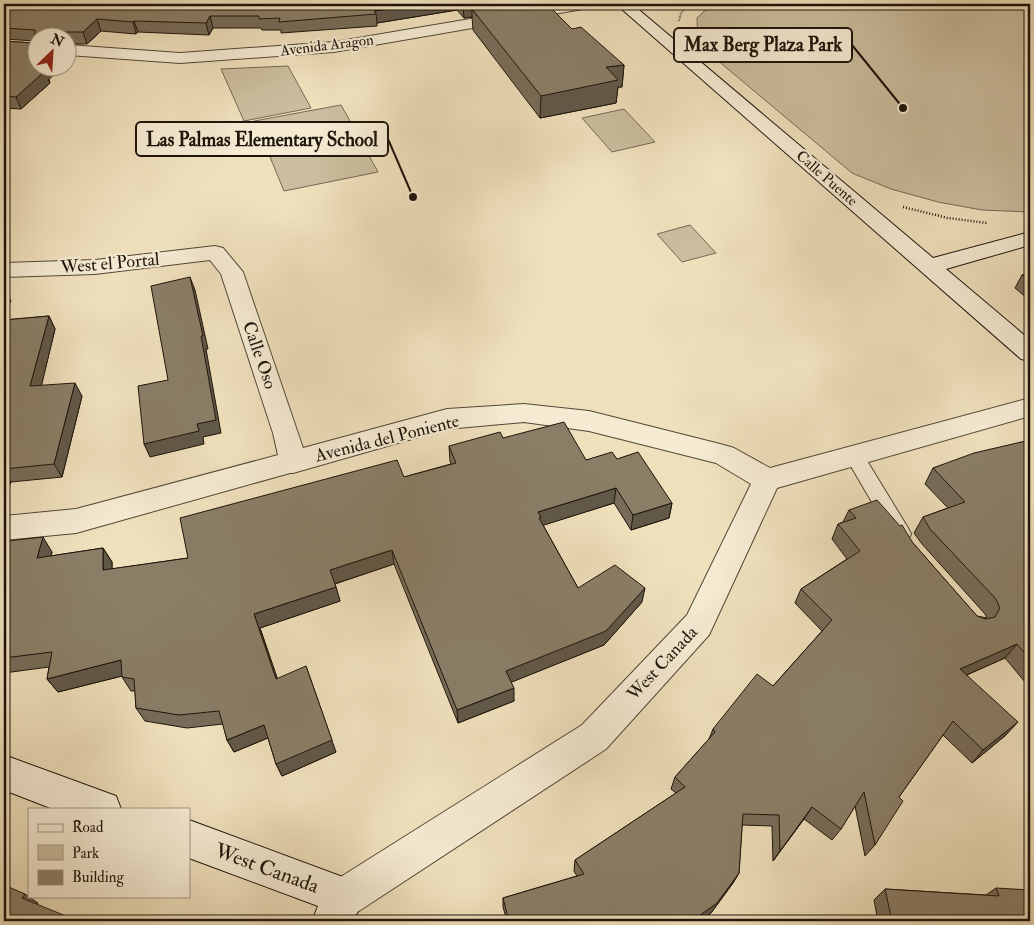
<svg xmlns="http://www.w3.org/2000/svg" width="1034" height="925" viewBox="0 0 1034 925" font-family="'IM FELL Double Pica',serif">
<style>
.green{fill:#cbbd9e;stroke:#746854}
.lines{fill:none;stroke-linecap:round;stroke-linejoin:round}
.lane-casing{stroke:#524737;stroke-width:2}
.street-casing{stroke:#524737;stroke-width:2}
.secondary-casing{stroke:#1d140b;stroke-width:2}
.path-far1{stroke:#1d140b;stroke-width:2;stroke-dasharray:0.5 1;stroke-linecap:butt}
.path{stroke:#1d140b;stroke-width:2.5;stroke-dasharray:1 2;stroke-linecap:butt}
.lane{fill:#f5ebd3;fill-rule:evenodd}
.street{fill:#f5ebd3;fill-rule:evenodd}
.secondary{fill:#f5ebd3;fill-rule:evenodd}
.wall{fill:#776c59;stroke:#1d140b}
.shaded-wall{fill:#615848;stroke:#1d140b}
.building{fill:#8a7e67;stroke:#1d140b}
.labels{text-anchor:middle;stroke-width:4.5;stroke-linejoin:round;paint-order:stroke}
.far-street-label{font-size:15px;fill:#1d140b;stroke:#f5ebd3}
.street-label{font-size:18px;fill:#1d140b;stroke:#f5ebd3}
.near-street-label{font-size:21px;fill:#1d140b;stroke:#f5ebd3}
.leader{fill:none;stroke:#1d140b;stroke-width:2}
.callout-dot{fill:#1d140b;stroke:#f5ebd3;stroke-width:2}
.callout{fill:#f5ebd3;stroke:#1d140b;stroke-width:2}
.callout-label{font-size:19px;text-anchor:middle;font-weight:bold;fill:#1d140b}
</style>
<rect width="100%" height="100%" fill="#efe0bc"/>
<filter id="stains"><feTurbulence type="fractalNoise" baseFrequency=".004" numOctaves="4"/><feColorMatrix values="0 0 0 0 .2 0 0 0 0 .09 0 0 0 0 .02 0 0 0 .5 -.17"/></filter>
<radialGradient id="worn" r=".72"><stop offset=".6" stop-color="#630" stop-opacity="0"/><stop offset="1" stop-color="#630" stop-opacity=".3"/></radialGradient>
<!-- green -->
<g class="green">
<polygon points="712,4 1015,4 1030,12 1030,212 982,210 938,202 891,189 852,173 698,44 697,18"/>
<polygon points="288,66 311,108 244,121 221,69"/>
<polygon points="341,105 358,135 268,153 254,121"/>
<polygon points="624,109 655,142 612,152 582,118"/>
<polygon points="360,139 378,172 284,191 270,157"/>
<polygon points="690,225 716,253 682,262 657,234"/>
</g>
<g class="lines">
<!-- lane casing -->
<g class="lane-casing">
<polygon id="lane" points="854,449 861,451 908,528 911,534 908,540 901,542 894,540 845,456 847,451"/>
</g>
<!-- street casing -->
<g class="street-casing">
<g id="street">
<polygon points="558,4 591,4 588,7 583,9 334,52 180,63 68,55 68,45 180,53 334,42"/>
<polygon points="215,246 223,248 243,272 303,448 447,409 524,404 589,411 724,445 734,448 770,468 1030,398 1030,416 777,488 709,635 606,749 359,911 345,917 331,911 325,897 331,883 582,725 687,615 751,484 716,463 589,431 524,422 447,429 293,473 290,473 76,533 4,540 4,516 76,509 278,455 273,433 221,274 210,260 95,274 4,277 4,263 95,260"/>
</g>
</g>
<!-- secondary casing -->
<g class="secondary-casing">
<g id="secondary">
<polygon points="616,4 632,4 933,258 1030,232 1030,245 946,269 1030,340 1030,361 1021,359"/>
<polygon points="4,755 116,796 121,809 53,809 4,790"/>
<polygon points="189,820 359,883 365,897 353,921 312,921 318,906 189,858"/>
</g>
</g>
<!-- path-far1 -->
<polyline class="path-far1" points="679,21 681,13 689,4"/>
<!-- path -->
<polyline class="path" points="903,207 948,218 987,223"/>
<!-- lane -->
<use href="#lane" class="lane"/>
<!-- street -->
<use href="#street" class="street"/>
<!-- secondary -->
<use href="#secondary" class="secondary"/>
</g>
<!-- wall -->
<g class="wall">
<polygon points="4,4 548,4 547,4 572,29 624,65 622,87 618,87 616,103 540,118 473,30 472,17 464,18 457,10 377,23 377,26 281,33 281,30 262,30 261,28 213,28 209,35 138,32 136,34 101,31 87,44 68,44 68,38 38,38 50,83 21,109 4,108 4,41 33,43 35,41 4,39"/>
<polygon points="1030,273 1030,305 1026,302 1028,299 1015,288 1022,275"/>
<polygon points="49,316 55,329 41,386 82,396 62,477 11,482 9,486 4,486 4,320"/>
<polygon points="503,438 586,460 617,459 672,503 669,518 631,530 614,503 543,525 578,588 642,602 604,645 511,682 514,701 458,723 394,564 335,584 340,601 260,628 277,678 336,752 282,776 276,764 268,738 234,752 227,740 223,724 187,728 145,721 136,708 135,691 131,691 122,677 122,676 58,692 47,679 49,667 4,673 4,546 52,552 51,556 103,548 112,562 112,569 188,558 404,477 451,464 450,461 449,446"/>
<polygon points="1030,440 1030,688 1005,658 967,675 1006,735 972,763 943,735 899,797 875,845 865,856 855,806 841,829 832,840 804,819 773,861 772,826 742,825 739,873 733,883 711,913 700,921 507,921 503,907 503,898 577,876 574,871 575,860 676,793 671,789 675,777 709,739 713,729 773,686 822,631 795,603 801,589 847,559 832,539 838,524 843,522 849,510 913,543 977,616 987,618 985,614 922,544 914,533 923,517 948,508 925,484 933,468"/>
<polygon points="996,888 1030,921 878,921 874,900 885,889 986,895"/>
</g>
<!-- shaded-wall -->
<g class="shaded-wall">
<polygon points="420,4 457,4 457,10 377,23 376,14 374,11"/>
<polygon points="479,4 548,4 477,16 472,9 472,17 464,18 463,6"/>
<polygon points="210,16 213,28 209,35 206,23"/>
<polygon points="97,19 101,31 87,44 83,32"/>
<polygon points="134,21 138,32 136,34 133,22"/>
<polygon points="69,45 73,57 68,62 68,46"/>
<polygon points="624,65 622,87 618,87 616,103 540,118 541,96 606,67"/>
<polygon points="44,68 62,68 48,80 50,83 21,109 16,97"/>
<polygon points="190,277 195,290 208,349 206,349 221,433 203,437 204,444 150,457 144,444 197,424"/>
<polygon points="4,288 11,301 4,312"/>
<polygon points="49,316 55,329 38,400 30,386"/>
<polygon points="75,383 82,396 62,477 54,464"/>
<polygon points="4,472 11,482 9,486 4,478"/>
<polygon points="616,488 614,503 541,526 538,512"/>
<polygon points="672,503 669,518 631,530 633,515"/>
<polygon points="43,537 52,552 47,573 37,558"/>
<polygon points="103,548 112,562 112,585 103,570"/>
<polygon points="392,550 394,564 334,584 330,570"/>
<polygon points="336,587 340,601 260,628 282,692 276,679 254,614"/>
<polygon points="645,588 642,602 604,645 507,684 506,671"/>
<polygon points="1017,644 1005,658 950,682 960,669"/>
<polygon points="121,660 130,674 58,692 47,679"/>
<polygon points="306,666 336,752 282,776 276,764"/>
<polygon points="514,688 514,701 458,723 457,710"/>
<polygon points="1018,722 1006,735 972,763 983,750"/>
<polygon points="264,725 270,737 234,752 227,740"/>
<polygon points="812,807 804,819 773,861 780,851"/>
<polygon points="739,873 733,883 711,913 700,921 692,921"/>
<polygon points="25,894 38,903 36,907 22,898"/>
</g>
<!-- building -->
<g class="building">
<polygon points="4,4 420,4 374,11 376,14 279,22 280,18 259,19 259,16 210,16 206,23 134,21 133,22 97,19 83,32 62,32 62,38 38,38 38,68 44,68 40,70 45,71 16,97 4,96 4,41 33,43 35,41 35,30 4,28"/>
<polygon points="461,4 479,4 463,6"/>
<polygon points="503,4 547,4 572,29 581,27 624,65 606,67 618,80 541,96 472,9"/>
<polygon points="1030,273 1030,282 1022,275"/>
<polygon points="190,277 203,336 201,336 216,420 197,424 199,431 144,444 138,386 168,380 151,286"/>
<polygon points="49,316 30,386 75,383 54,464 4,469 4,320"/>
<polygon points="564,422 586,460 612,452 617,459 638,452 672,503 633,515 616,488 538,512 541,517 539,518 578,588 615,565 645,588 606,631 506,671 514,688 457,710 392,550 330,570 336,587 254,614 276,679 306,666 332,740 276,764 264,725 227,740 219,711 179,715 136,708 134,679 122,677 121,660 47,679 52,652 4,658 4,546 6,546 7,541 43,537 37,558 103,548 103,570 188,558 180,518 397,460 404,477 456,463 449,446 500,432 503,438"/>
<polygon points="1030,440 1030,660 1017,644 960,669 1018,722 983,750 953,721 899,797 903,801 875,845 864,792 841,829 812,807 780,851 779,815 743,814 739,873 717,903 692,921 509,921 503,898 584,874 575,860 685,787 675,777 715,732 713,729 757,674 773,686 832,620 801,589 860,551 838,524 856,518 849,510 877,500 900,526 902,525 913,543 977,616 986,619 995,617 1000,608 996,599 930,529 923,517 965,502 933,468 974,453"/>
<polygon points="4,885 25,894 22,898 78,921 4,921"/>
<polygon points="996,888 1030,890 1030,921 892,921 885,889 999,896"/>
</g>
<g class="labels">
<!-- far-street labels -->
<g class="far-street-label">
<text transform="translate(327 45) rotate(-7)" y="5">Avenida Aragon</text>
<text transform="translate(827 178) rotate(41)" y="5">Calle Puente</text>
</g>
<!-- street labels -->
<g class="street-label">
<text transform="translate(110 263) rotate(-5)" y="6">West el Portal</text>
<text transform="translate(260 355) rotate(71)" y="6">Calle Oso</text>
<text transform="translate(387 438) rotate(-14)" y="6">Avenida del Poniente</text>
<text transform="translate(662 663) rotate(-47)" y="6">West Canada</text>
</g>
<!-- near-street labels -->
<g class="near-street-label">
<text transform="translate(267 868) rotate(20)" y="7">West Canada</text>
</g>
</g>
<!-- callouts -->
<path class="leader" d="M903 108L852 45M413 197L388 139"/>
<g class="callout-dot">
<circle cx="903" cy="108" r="5"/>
<circle cx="413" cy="197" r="5"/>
</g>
<g class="callout">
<rect x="674" y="28" width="178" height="34" rx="5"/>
<rect x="136" y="122" width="252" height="34" rx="5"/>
</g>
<g class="callout-label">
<text x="763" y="51">Max Berg Plaza Park</text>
<text x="262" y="146">Las Palmas Elementary School</text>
</g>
<!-- margin -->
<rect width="1034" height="925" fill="none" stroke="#efe0bc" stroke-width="20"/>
<rect x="5" y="5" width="1024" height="915" fill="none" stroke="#1d140b" stroke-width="2.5"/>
<rect x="10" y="10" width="1014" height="905" fill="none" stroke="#1d140b"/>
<!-- legend -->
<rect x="28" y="808" width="162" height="90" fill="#f5ebd3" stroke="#9f9583"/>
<rect x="38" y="824" width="25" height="8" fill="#f5ebd3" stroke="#9f9583"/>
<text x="72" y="832" font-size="15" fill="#1d140b">Road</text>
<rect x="38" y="845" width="25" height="15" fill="#cbbd9e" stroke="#9f9583"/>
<text x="72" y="858" font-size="15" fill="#1d140b">Park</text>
<rect x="38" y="870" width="25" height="15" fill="#8a7e67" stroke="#9f9583"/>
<text x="72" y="882" font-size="15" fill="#1d140b">Building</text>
<!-- north arrow -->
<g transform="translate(52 52) rotate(25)"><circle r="24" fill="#f5ebd3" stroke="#9f9583"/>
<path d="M0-4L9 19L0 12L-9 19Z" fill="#8f2418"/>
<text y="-8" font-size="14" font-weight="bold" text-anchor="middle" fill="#1d140b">N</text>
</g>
<rect width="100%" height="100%" filter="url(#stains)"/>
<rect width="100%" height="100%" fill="url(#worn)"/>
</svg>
